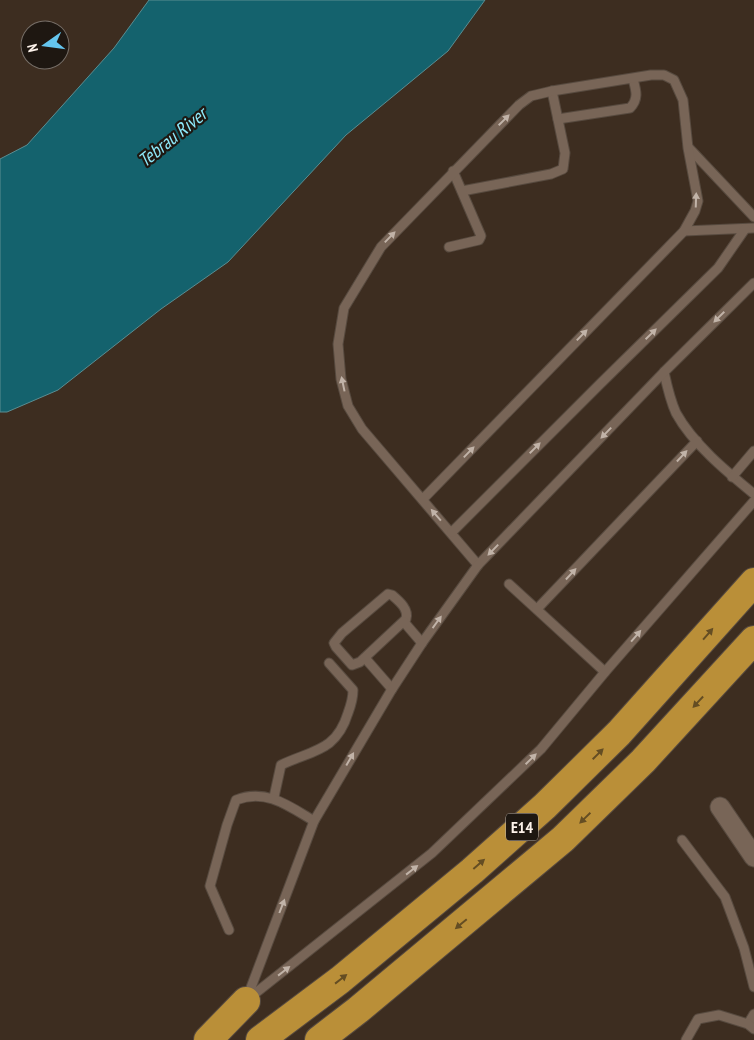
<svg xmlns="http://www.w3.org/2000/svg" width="754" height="1040" viewBox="0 0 754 1040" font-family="'PT Sans Narrow',sans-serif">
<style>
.water{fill:#14626d;stroke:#5a8d92}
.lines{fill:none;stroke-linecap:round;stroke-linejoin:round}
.lane-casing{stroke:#574a3f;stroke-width:11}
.street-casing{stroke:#574a3f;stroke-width:21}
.highway-casing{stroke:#574a3f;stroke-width:30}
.lane{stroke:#786557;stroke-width:9}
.street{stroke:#786557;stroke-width:19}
.highway{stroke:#ba8f38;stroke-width:28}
.oneway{fill:#c1b3a8}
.oneway2{fill:#644d23}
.labels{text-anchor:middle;stroke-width:4.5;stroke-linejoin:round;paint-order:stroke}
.shield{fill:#1e1711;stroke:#bab0a9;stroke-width:1}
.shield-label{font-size:16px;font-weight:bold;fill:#fdf2ea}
.water-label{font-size:19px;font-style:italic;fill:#8ee9fa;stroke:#1e1711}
</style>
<rect width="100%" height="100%" fill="#3d2d20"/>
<!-- water -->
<polygon class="water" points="149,0 485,0 448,51 346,135 228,262 161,309 58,390 7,412 0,412 0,159 27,145 114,48"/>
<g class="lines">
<!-- lane casing -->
<g class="lane-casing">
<g id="lane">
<path d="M558,119L630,108C639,99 636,90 633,79"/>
<polyline points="689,148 754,217"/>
<polyline points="462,191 551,174 563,169 565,153 552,91"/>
<polyline points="684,231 754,228"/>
<polyline points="449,247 479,240 481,236 453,171"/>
<path d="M664,372C667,386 670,400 676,413C693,444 727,472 754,494"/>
<polyline points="732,477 754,451"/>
<polyline points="423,499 684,231 695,211 698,201 688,148 683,100 674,80 664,75 651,75 552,91 531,96 519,105 381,247 344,308 338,344 341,379 348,406 362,429 478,565"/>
<polyline points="452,532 600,384 718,268 745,229"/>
<polyline points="509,584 605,672"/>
<path d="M388,594L392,595C399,601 409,609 406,619L360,662L352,665L336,647L334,643L342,633Z"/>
<polyline points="537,609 697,441"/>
<polyline points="404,622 422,643"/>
<polyline points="365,658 392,689"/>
<path d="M274,797L281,765C312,750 336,752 348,713C351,705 353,698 353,690L329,663"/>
<polyline points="682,840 725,897 744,948 754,987"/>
<path d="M229,930L210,886L227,825L236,800C266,788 289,806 314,821"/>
<polyline points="247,998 314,821 392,689 422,643 478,565 664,372 754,283"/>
<polyline points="248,999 432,853 541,749 605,672 754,501"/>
<polyline points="748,1024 754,1014"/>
<polyline points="686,1040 698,1019 719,1015 748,1024 754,1029"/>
</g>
</g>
<!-- street casing -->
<g class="street-casing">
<polyline id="street" points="720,807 754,857"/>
</g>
<!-- highway casing -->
<g class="highway-casing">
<g id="highway">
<polyline points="208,1040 246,1001"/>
<polyline points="260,1040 340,980 472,871 545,806 619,733 754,582"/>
<polyline points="319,1040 358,1010 563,839 643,761 754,640"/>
</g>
</g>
<!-- lane -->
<use href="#lane" class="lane"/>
<!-- street -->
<use href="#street" class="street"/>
<!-- highway -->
<use href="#highway" class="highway"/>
</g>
<!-- one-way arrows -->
<defs><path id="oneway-solid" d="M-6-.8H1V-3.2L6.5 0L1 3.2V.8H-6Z" transform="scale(1.25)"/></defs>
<g class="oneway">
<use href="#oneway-solid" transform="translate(504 120) rotate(-45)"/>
<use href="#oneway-solid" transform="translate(696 200) rotate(-88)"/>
<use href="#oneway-solid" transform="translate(390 237) rotate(-46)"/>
<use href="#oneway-solid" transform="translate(719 317) rotate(135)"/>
<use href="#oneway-solid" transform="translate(651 334) rotate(-44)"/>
<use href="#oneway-solid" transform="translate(582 335) rotate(-46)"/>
<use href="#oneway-solid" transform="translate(343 384) rotate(-102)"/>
<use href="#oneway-solid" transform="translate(606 433) rotate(134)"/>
<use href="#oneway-solid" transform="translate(535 448) rotate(-45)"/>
<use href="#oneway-solid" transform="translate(469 452) rotate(-46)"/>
<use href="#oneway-solid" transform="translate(682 456) rotate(-47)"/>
<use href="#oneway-solid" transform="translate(436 515) rotate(-131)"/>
<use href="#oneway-solid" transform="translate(493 550) rotate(134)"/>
<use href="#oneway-solid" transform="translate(571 574) rotate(-47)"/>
<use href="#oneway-solid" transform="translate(437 622) rotate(-54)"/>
<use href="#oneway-solid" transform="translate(636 636) rotate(-49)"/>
<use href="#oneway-solid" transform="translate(350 759) rotate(-60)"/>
<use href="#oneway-solid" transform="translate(531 759) rotate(-44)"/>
<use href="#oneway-solid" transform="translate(412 870) rotate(-38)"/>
<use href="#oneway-solid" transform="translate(282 906) rotate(-69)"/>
<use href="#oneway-solid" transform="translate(284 971) rotate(-38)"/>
</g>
<g class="oneway2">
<use href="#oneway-solid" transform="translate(708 634) rotate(-49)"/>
<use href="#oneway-solid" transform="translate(698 702) rotate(133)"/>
<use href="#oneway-solid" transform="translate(598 754) rotate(-45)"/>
<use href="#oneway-solid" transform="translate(585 818) rotate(136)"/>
<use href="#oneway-solid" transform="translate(479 864) rotate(-41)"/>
<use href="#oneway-solid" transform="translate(461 924) rotate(140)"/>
<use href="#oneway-solid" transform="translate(341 979) rotate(-38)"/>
</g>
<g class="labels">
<!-- shield labels -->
<rect class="shield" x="506" y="813.5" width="32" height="27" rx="4"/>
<g class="shield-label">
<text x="522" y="833">E14</text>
</g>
<!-- water labels -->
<g class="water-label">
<text transform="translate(172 137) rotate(-39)" y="7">Tebrau River</text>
</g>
</g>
<!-- north arrow -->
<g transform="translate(45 45) rotate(256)"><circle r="24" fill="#1e1711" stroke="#776f68"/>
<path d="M0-4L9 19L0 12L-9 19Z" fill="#65c5ee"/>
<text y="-8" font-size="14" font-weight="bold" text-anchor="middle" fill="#fdf2ea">N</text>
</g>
</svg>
